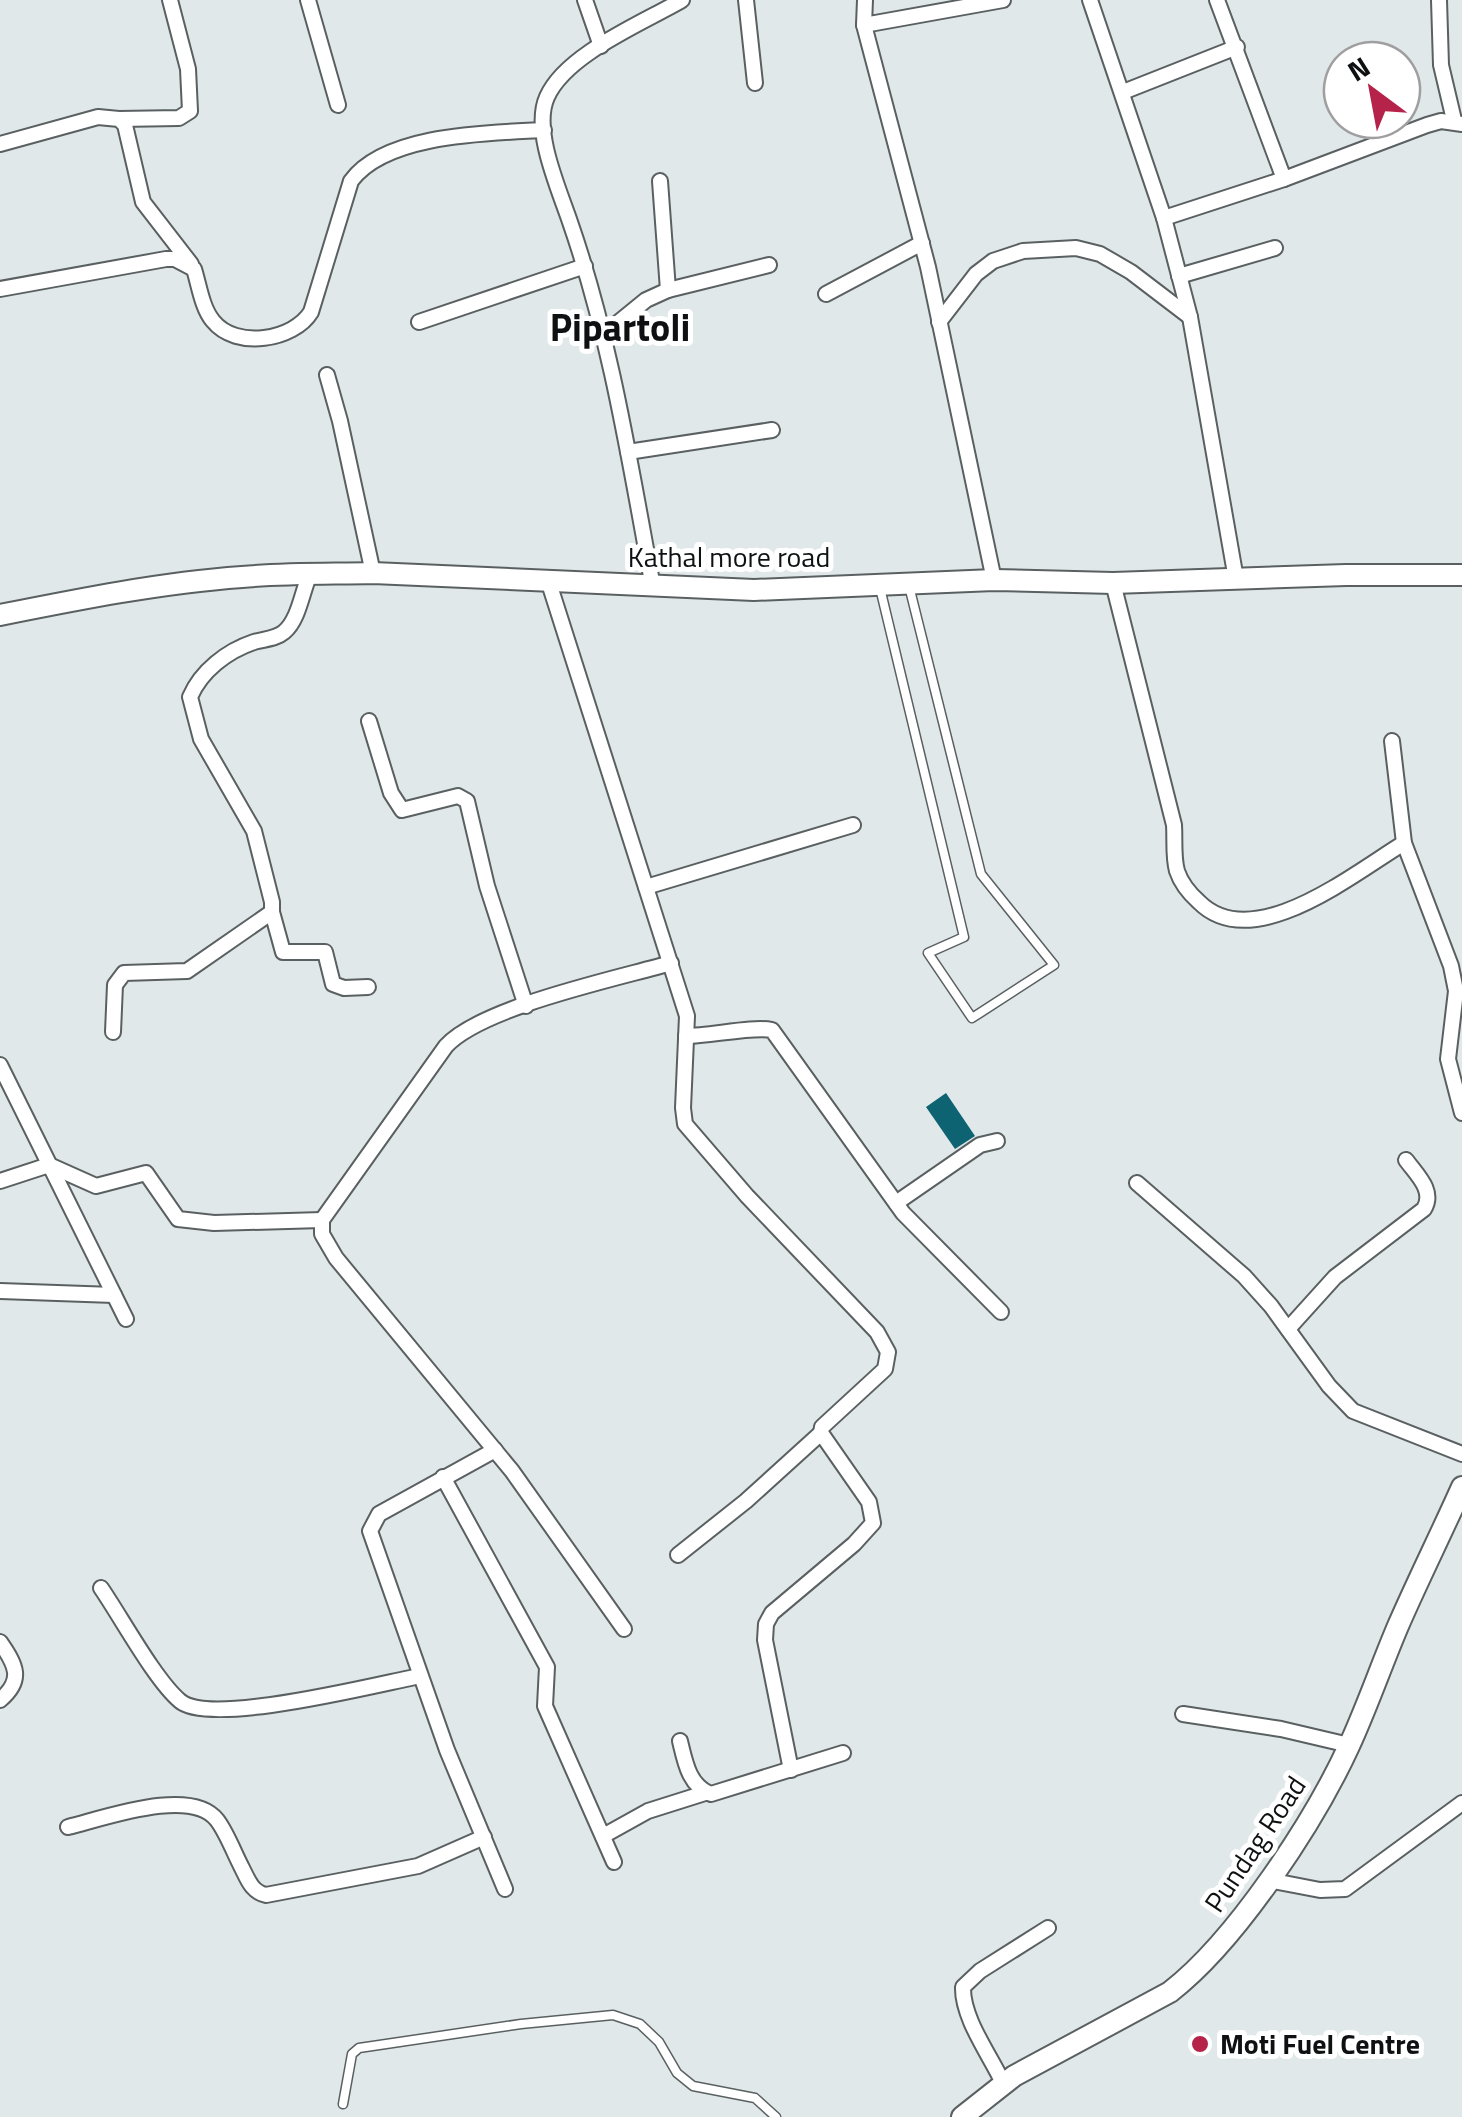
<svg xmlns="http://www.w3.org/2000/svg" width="1462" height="2117" viewBox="0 0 1462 2117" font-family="'Titillium Web',sans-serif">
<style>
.building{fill:#0d6372}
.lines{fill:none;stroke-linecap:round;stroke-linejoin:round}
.lane-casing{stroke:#5a6061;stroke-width:11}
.street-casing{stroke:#5a6061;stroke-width:18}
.secondary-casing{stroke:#5a6061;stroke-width:24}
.lane{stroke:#fff;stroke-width:8}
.street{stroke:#fff;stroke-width:14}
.secondary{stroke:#fff;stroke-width:20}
.poi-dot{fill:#b5234a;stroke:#fff;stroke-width:4}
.labels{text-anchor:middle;stroke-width:10;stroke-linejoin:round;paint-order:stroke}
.street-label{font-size:28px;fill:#0e1011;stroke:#fff}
.poi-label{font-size:28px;font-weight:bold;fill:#0e1011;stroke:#fff;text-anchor:start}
.district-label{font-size:38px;font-weight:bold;fill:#0e1011;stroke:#fff}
</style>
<rect width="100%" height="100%" fill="#e1e8ea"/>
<!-- building -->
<polygon class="building" points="946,1093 975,1136 955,1149 926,1107"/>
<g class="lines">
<!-- lane casing -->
<g class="lane-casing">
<g id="lane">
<polyline points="880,588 964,937 928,953 972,1018 1054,965 981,874 909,586"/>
<polyline points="343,2104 352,2054 359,2048 521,2024 613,2015 640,2024 659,2042 677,2073 693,2086 755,2098 776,2117"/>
</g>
</g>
<!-- street casing -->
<g class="street-casing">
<g id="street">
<polyline points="308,0 338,105"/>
<polyline points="585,0 601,46"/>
<polyline points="746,0 755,83"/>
<polyline points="865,0 864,25 1003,0"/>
<polyline points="1090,0 1164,218"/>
<polyline points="1217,0 1284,179"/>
<polyline points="1439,0 1441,65 1454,120"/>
<polyline points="864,25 928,267 994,580"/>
<polyline points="1123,92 1237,47"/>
<polyline points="119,119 179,118 190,111 188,69 170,0"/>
<polyline points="0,144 98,117 119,119 125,125 143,202 191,264"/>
<polyline points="660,181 668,290"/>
<polyline points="1179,276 1275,248"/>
<path d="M0,289L166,259H175L194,269C199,285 202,308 213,321C236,350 294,340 311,312L351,181C386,133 491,133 544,130"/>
<polyline points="826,294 922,243"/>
<polyline points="419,322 585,266"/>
<polyline points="939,322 976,274 993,261 1023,251 1076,248 1100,254 1131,272 1190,317"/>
<polyline points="603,335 646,300 668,290 769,265"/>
<polyline points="327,375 340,421 373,573"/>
<polyline points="628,452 772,430"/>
<polyline points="1236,579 1190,317 1164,218 1284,179 1427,125 1441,121 1462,124"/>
<polyline points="548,580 687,1016 683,1108 685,1124 747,1196 877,1332 888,1352 885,1369 822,1427 821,1433 869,1502 873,1523 854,1544 772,1613 766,1624 765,1640 791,1770"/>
<path d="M1113,583L1174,825C1175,839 1173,857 1177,871C1181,883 1190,894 1199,902C1253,956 1354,873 1404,843"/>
<path d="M653,587C630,464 611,340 570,222C559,189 532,130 547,97C566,54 643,23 682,0"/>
<polyline points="369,721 391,793 402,810 458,796 467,801 487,886 526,1006"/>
<polyline points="1392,741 1404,843 1451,966 1456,991 1448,1059 1462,1113"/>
<polyline points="646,887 853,825"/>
<polyline points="272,912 283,952 325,952 333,984 344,988 368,987"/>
<path d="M113,1032L115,985L124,973L187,971L272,912V902L254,831L201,739L190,697C201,671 227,651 254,642C264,639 276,639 284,632C299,620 302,591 310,574"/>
<path d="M686,1036C710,1036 753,1026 772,1030L903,1213L1001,1312"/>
<polyline points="0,1065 126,1319"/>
<polyline points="0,1181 49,1165 96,1186 146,1173 178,1219 214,1223 322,1220"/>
<polyline points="1137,1183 1244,1276 1271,1306 1329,1386 1353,1411 1462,1454"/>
<polyline points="896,1203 980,1145 997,1141"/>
<polyline points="0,1291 114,1295"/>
<path d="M1288,1329L1335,1277L1424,1209C1435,1191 1417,1175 1406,1160"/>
<polyline points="495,1450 379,1514 370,1531 447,1750 505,1889"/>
<polyline points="443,1477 547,1667 545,1706 614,1862"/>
<polyline points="678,1555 746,1501 821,1433"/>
<path d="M101,1588C121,1617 155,1680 180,1701C210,1727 378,1684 420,1676"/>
<path d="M624,1629L512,1471L336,1258L322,1234V1220L446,1046C482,1007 615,979 671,963"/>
<path d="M0,1642C16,1665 24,1680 0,1700"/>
<polyline points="1183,1714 1281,1729 1349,1745"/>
<path d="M680,1741C685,1762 689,1786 711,1794L843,1753"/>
<path d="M68,1827C102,1819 191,1786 217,1820C227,1833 234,1853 242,1868C248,1880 252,1892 266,1895L418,1866L484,1837"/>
<polyline points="603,1836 648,1811 705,1793"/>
<polyline points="1268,1880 1320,1890 1345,1889 1462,1803"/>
<path d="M1003,2083C990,2055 962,2018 963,1987L980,1971L1048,1928"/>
</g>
</g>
<!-- secondary casing -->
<g class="secondary-casing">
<g id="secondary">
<path d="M0,615C80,599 160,583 242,577C285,573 329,574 373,573L754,590L994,580L1113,583L1346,575H1462"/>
<path d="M962,2117L1014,2076L1170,1992C1236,1941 1314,1822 1349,1746C1367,1707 1381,1666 1398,1626C1418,1580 1441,1534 1462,1487"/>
</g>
</g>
<!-- lane -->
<use href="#lane" class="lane"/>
<!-- street -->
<use href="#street" class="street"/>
<!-- secondary -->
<use href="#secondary" class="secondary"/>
</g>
<!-- markers -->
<circle class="poi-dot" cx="1200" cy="2044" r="10"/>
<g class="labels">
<!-- street labels -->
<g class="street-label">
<text x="729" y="567">Kathal more road</text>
<text transform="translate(1255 1844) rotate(-56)" y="10">Pundag Road</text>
</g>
<!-- poi labels -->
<g class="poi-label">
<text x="1220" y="2054">Moti Fuel Centre</text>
</g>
<!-- district labels -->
<g class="district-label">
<text x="620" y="341">Pipartoli</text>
</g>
</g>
<!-- north arrow -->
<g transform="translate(1372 90) rotate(328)"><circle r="48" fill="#ffffff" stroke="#9f9fa0" stroke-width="2.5"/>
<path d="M0-8L18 38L0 25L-18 38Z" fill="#b5234a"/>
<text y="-15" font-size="28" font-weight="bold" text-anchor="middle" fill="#0e1011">N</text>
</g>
</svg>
